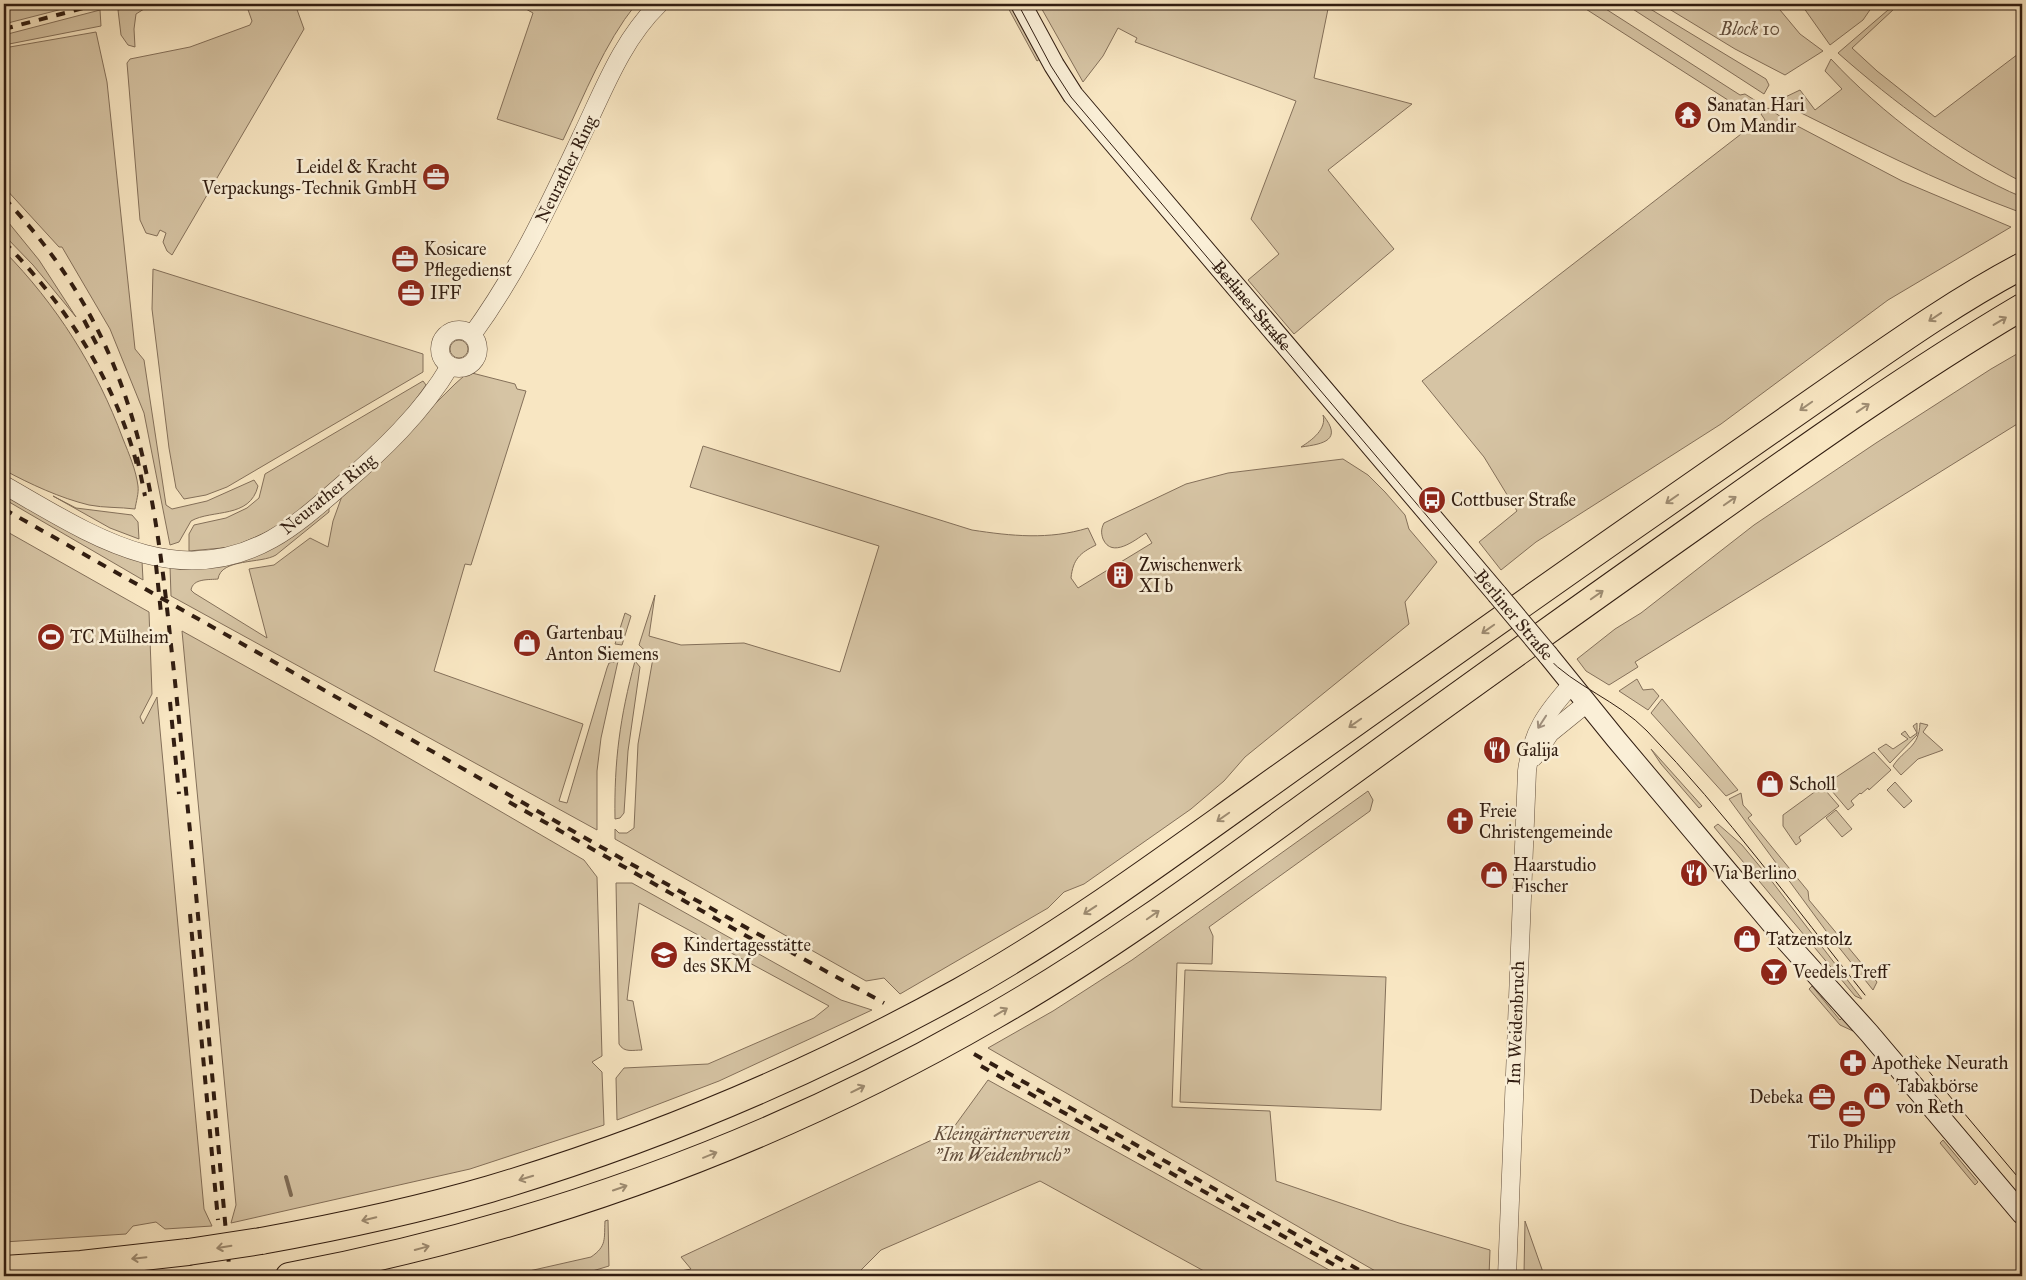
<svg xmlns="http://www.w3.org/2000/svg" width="2026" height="1280" viewBox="0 0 2026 1280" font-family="'IM FELL Great Primer',serif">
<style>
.green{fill:#d6c4a4;stroke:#84705a}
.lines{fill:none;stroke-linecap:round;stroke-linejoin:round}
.stream{stroke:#806d57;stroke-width:4}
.tertiary-casing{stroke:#634f3d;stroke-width:19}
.secondary-casing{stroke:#311d11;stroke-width:22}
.motorway-casing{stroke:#311d11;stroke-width:28}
.tertiary{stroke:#faefd7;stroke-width:18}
.secondary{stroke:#faefd7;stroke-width:20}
.motorway{stroke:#f8e6c2;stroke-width:26}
.tram{stroke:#311d11;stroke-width:1}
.rail{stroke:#311d11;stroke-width:4;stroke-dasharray:9 9;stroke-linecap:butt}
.secondary-bridge-casing{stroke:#311d11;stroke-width:22;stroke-linecap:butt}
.motorway-bridge-casing{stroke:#311d11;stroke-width:28;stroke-linecap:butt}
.secondary-bridge{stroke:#faefd7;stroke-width:20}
.motorway-bridge{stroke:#f8e6c2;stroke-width:26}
.oneway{stroke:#9e8c72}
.oneway2{stroke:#a0907e}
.labels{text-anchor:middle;stroke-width:5;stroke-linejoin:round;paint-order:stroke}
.park-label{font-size:18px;font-style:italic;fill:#634f3d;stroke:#faefd7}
.poi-label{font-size:18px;fill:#311d11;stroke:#faefd7;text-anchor:start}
.street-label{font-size:18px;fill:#311d11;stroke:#faefd7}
</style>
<rect width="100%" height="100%" fill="#f8e6c2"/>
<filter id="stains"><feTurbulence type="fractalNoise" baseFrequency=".004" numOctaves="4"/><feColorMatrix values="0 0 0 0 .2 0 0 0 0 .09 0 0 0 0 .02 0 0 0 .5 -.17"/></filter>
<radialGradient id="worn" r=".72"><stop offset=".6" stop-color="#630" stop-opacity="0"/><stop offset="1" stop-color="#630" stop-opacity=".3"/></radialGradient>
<!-- green -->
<g class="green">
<polygon points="13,4 82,4 4,24 4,5"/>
<polygon points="122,4 152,4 136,14 134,29 135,47 128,45 121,35 118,10 122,9"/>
<polygon points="246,4 295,4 304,29 172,255 167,251 163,242 166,233 160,230 157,236 146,233 140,220 127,63 130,59 190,47 250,25 252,21"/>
<path d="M517,4H636C604,44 585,94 563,140L497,119L533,13Z"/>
<polygon points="1006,4 1010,4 1040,59 1037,61"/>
<polygon points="1039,4 1329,4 1314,78 1412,104 1328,170 1394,249 1294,334 1248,280 1279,254 1251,219 1296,101 1135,42 1137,38 1118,28 1103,56 1083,82"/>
<polygon points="1578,4 1598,4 1740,95 1745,94 1756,101 1745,111"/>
<polygon points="1625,4 1642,4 1766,79 1769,85 1764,94"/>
<polygon points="1661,4 1775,4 1800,34 1823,51 1785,75 1735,49"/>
<polygon points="1801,4 1874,4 1863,20 1830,45"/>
<path d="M1894,9L1852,48L1877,71L1935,117L2022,51V182C1953,146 1896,104 1838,53L1888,10Z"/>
<polygon points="100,10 101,26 4,45 4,35"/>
<path d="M96,32L107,82L135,349L144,360L166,505L172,509L207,501L254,480L258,486C250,519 212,509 191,521L179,542L170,545L144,413L110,329L62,247H59L4,187V48Z"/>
<path d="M1831,59C1879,111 1956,170 2022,197V213C1937,182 1858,141 1777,101L1800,90L1815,110L1842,89L1825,71Z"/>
<polygon points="1768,108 1784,119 1902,181 2011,227 1888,300 1721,424 1536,542 1501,570 1479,542 1517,511 1484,457 1422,381 1754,124 1760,125 1765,120 1761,114"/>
<polygon points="4,217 39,260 76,317 33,265 4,235"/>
<path d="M4,251C56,304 97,368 123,439C129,454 136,470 138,486C139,493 136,502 135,509C120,507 104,508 89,505C60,498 30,484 4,470Z"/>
<polygon points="153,269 423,354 423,372 227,487 206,495 184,499 176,488 169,448 152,309"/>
<circle cx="459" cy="349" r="9"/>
<polygon points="2022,351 2022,421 1635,662 1638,667 1609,685 1586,671 1577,659 1615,629 1641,613 1754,525 1876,443 1991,369"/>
<path d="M472,373L515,384L517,389L526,391L471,565L465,564L434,671L583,724L559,801L567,803L607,668L609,663L618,661L601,738L597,771V830L171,596L170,566L190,567L329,505V512L276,555C261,564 221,558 218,579C209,580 193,578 191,590L194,593L267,638L249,569L274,565L310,538L328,547L333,521L342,496L455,384L464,376Z"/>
<polygon points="423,381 426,385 409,409 356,465 278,527 233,547 189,551 189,534 194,525 226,518 247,508 259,498 265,474"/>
<path d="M1323,415C1343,440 1324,444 1301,447C1312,440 1327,429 1323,415Z"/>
<path d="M703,446L972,530C1011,536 1049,540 1088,528L1096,545C1080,553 1073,559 1071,578L1078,588L1152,543L1146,533C1135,540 1112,559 1103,539C1101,533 1101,529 1104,523L1186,484L1228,473L1343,459L1368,475L1385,492L1405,515L1409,529L1437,562L1405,602L1409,624L1245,757L1224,781L1191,809L1084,884L1064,892L1048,908L900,994L884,978L866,981L615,839V829L619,833H627L634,828L638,744L653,658L639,645L655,595L649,636L681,645L744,643L840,672L879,546L690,487Z"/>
<polygon points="4,492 142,561 143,580 4,499"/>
<polygon points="53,496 76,508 132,515 138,522 139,539 110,528"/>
<polygon points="4,530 149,612 152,694 140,717 143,724 157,697 204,1209 212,1226 165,1229 156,1222 133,1226 126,1234 4,1242"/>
<polygon points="625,613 631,616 622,645 615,644"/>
<polygon points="182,631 371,736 584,860 597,877 602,1056 592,1062 602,1072 604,1125 470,1169 231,1223 236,1205"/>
<path d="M635,661L640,667L628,751L624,813L620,818L615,819C614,761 620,717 635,661Z"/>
<polygon points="1637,679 1643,690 1653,689 1659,696 1648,710 1619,691"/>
<polygon points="1662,699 1738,790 1726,796 1651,713"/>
<polygon points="1917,723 1917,735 1890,763 1878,749 1886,744 1893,749 1908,739 1901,734 1905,731 1910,738 1917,733 1913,726"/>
<path d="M1920,723L1928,725L1923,732L1943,750L1918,759L1901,775L1893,766C1905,748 1919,748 1920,723Z"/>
<polygon points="1651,749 1702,806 1699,808 1661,764"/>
<polygon points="1874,752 1891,770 1869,790 1868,788 1861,794 1860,793 1851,801 1854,805 1848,810 1826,784"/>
<polygon points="1895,782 1912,801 1904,808 1887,790"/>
<polygon points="1820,788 1826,791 1839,806 1799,837 1801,841 1796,845 1783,826 1783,815"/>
<polygon points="1368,791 1373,800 1370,811 1209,927 1213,936 1212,964 1177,963 1172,1107 1270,1111 1276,1181 1399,1223 1490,1250 1489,1276 1384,1276 988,1048 1053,1011 1132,960"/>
<polygon points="1741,793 1743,805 1752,815 1748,818 1808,891 1809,900 1877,982 1873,990 1829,935 1729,799"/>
<polygon points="1836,810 1852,829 1842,837 1826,818"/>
<polygon points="1718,824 1742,845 1767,875 1862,999 1855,996 1714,827"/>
<path d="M616,883H632L841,1000L872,1010L719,1081L617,1120L616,1078L624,1068L708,1064L814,1018L829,1006L639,903L627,1000L633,1001L642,1050C633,1050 624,1053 619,1044Z"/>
<polygon points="1185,970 1386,977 1381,1110 1180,1102"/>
<polygon points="1812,986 1840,1020 1843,1017 1854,1030 1853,1031 1840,1025 1809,989"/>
<polygon points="988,1080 1340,1276 1213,1276 1040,1181 881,1250 855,1276 656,1276 691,1269 681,1257 951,1131"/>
<polygon points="1943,1140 1978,1182 1975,1185 1940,1143"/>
<path d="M608,1220L609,1266L576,1276H507L591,1257C607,1246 604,1239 605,1221Z"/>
<polygon points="1525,1221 1544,1275 1524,1274"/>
</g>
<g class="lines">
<!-- stream -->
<polyline class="stream" points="286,1177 291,1195"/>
<!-- tertiary casing -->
<g class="tertiary-casing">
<g id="tertiary">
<circle cx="459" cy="349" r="19"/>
<path d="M472,335C518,272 549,205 582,135C604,89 622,40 659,4"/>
<path d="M4,485C87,532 174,594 272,539C297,525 319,505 341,486C381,452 423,412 450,366"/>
<polyline points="1534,757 1550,733 1587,703"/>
<path d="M1507,1276L1527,771C1532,732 1546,713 1572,684"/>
</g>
</g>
<!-- secondary casing -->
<g class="secondary-casing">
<g id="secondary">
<path id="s1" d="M1021,4L1054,65L1073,95L1497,594"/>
<polyline points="1548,655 1616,739 1787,942 1869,1033 2022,1214"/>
</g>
</g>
<!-- motorway casing -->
<g class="motorway-casing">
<g id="motorway">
<path d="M261,1241C338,1227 415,1211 490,1189C654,1140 811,1074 960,991C1064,933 1160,862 1257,793C1390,698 1523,603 1657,510C1718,467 1780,424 1842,381C1901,340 1958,300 2022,266"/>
<polyline points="4,1269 81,1264 188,1252"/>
<path d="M289,1276C537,1229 775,1143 994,1016C1111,949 1218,869 1327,790C1452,699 1578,609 1704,520C1808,446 1912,372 2022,307"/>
</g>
</g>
<!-- tertiary -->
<use href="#tertiary" class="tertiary"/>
<!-- secondary -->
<use href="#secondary" class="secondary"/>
<!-- motorway -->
<use href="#motorway" class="motorway"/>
<!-- tram -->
<g class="tram">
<path d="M1018,4L1051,66L1071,97L1546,656C1575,687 1617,700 1647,731C1727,814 1793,905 1865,995"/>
<polyline points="1916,1056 2022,1182"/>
</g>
<!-- rail -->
<g class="rail">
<polyline points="4,29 99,4"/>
<path d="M4,198C129,330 152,463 170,636C177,698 183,760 189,821C204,973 216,1125 230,1276"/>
<path d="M4,242C65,304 115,380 137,465"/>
<polyline points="84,320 100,351"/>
<polyline points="137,457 145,496"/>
<polyline points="4,509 663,882 884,1003"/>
<polyline points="156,565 161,613"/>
<polyline points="170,702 179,794"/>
<polyline points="509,802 766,947"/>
<polyline points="190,914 218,1220"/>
<polyline points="974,1054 1370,1276"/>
<polyline points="981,1066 1354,1276"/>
</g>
<!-- secondary-bridge casing -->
<g class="secondary-bridge-casing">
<polyline id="secondary-bridge" points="1497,594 1548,655"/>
</g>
<!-- motorway-bridge casing -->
<g class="motorway-bridge-casing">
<polyline id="motorway-bridge" points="188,1252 261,1241"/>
</g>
<!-- secondary-bridge -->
<use href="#secondary-bridge" class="secondary-bridge"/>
<!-- motorway-bridge -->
<use href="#motorway-bridge" class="motorway-bridge"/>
</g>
<!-- one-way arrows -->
<defs><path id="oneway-shaft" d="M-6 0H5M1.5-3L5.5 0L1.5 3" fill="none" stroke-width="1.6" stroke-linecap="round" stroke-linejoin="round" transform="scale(1.25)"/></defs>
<g class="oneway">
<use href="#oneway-shaft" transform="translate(1935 317) rotate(146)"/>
<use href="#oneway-shaft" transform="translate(2000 321) rotate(-31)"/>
<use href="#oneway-shaft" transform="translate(1806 406) rotate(145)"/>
<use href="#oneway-shaft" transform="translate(1863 408) rotate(-34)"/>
<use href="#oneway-shaft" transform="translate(1672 499) rotate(145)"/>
<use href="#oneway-shaft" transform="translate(1730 501) rotate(-35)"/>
<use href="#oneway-shaft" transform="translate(1597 595) rotate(-35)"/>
<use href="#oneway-shaft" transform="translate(1488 629) rotate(145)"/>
<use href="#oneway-shaft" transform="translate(1355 723) rotate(145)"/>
<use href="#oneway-shaft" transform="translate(1223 817) rotate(145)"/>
<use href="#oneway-shaft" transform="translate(1090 910) rotate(147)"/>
<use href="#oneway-shaft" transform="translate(1153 915) rotate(-35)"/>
<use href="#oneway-shaft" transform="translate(1001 1012) rotate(-31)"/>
<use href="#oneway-shaft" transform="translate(858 1089) rotate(-26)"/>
<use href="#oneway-shaft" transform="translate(710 1155) rotate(-22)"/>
<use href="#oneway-shaft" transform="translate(526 1178) rotate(163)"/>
<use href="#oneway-shaft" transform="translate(620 1188) rotate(-19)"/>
<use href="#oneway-shaft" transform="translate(369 1219) rotate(167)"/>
<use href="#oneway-shaft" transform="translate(224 1247) rotate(171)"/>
<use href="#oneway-shaft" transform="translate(422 1248) rotate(-15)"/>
<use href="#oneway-shaft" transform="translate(139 1258) rotate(174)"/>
</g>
<use class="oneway2" href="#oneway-shaft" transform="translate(1542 722) rotate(123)"/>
<!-- icons -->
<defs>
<g id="temple-disc" transform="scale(1.4375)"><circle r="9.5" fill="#8f2418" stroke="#faefd7"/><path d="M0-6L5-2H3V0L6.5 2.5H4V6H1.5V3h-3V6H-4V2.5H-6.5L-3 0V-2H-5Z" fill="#fff"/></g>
<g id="office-disc" transform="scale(1.4375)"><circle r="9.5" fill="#8f2418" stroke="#faefd7"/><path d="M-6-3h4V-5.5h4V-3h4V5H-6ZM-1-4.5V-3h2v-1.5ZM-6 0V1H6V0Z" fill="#fff"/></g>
<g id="bus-disc" transform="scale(1.4375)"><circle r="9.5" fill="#8f2418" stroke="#faefd7"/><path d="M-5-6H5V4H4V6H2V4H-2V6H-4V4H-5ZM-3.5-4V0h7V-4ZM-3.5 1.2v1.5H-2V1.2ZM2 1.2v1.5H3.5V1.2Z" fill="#fff"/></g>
<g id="building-disc" transform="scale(1.4375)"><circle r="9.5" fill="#8f2418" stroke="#faefd7"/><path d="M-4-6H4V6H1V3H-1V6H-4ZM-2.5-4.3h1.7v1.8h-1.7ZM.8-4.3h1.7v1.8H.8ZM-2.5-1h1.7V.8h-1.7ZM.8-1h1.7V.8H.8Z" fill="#fff"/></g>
<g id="stadium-disc" transform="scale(1.4375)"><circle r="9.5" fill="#8f2418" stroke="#faefd7"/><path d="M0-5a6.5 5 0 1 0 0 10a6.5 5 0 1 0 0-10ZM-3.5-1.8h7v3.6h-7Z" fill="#fff"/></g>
<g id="shop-disc" transform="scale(1.4375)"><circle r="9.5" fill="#8f2418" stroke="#faefd7"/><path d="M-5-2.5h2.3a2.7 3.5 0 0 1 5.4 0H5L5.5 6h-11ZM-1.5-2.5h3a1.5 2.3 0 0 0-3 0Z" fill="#fff"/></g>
<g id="restaurant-disc" transform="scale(1.4375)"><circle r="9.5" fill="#8f2418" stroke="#faefd7"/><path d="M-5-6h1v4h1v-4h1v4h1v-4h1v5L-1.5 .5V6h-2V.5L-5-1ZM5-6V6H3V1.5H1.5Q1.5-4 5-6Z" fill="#fff"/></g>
<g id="church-disc" transform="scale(1.4375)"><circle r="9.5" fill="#8f2418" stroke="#faefd7"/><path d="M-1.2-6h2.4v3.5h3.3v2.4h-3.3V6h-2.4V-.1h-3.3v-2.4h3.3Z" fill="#fff"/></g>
<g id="school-disc" transform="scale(1.4375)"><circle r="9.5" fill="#8f2418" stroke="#faefd7"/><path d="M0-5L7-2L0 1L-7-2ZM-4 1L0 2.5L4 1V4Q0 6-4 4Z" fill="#fff"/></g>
<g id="bar-disc" transform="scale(1.4375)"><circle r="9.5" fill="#8f2418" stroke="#faefd7"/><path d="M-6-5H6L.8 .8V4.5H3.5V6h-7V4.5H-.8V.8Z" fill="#fff"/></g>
<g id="pharmacy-disc" transform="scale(1.4375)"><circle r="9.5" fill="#8f2418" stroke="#faefd7"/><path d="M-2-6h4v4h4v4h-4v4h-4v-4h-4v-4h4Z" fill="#fff"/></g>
</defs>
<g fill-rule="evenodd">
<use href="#temple-disc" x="1688" y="115"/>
<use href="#office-disc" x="436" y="177"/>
<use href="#office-disc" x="405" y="259"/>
<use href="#office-disc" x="411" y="293"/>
<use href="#bus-disc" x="1432" y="500"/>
<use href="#building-disc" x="1120" y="575"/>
<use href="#stadium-disc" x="51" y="637"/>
<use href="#shop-disc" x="527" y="643"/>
<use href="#restaurant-disc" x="1497" y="750"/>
<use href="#shop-disc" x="1770" y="784"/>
<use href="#church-disc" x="1460" y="821"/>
<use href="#restaurant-disc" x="1694" y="873"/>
<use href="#shop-disc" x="1494" y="875"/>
<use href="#shop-disc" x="1747" y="939"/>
<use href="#school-disc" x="664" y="955"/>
<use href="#bar-disc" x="1774" y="972"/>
<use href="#pharmacy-disc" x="1853" y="1063"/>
<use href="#shop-disc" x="1877" y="1096"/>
<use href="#office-disc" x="1822" y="1097"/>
<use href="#office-disc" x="1852" y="1114"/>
</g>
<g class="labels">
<!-- park labels -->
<g class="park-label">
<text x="1750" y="35">Block 10</text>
<text x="1002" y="1140">Kleingärtnerverein<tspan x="1002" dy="21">"Im Weidenbruch"</tspan></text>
</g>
<!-- poi labels -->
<g class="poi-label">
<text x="1707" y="111">Sanatan Hari<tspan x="1707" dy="21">Om Mandir</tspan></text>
<text x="417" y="173" text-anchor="end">Leidel &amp; Kracht<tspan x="417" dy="21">Verpackungs-Technik GmbH</tspan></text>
<text x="424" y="255">Kosicare<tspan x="424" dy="21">Pflegedienst</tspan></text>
<text x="430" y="299">IFF</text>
<text x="1451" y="506">Cottbuser Straße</text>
<text x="1139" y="571">Zwischenwerk<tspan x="1139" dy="21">XI b</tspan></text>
<text x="546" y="639">Gartenbau<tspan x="546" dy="21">Anton Siemens</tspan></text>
<text x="70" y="643">TC Mülheim</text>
<text x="1516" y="756">Galija</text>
<text x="1789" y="790">Scholl</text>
<text x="1479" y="817">Freie<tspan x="1479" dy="21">Christengemeinde</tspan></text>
<text x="1513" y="871">Haarstudio<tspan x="1513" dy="21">Fischer</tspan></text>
<text x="1713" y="879">Via Berlino</text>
<text x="1766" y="945">Tatzenstolz</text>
<text x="683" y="951">Kindertagesstätte<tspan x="683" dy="21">des SKM</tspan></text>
<text x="1793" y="978">Veedels Treff</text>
<text x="1872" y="1069">Apotheke Neurath</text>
<text x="1896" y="1092">Tabakbörse<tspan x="1896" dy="21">von Reth</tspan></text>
<text x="1803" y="1103" text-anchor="end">Debeka</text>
<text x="1852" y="1148" text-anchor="middle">Tilo Philipp</text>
</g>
<!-- street labels -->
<g class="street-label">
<text transform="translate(566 169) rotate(-64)" y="6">Neurather Ring</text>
<text dy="6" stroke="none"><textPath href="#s1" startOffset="381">Berliner Straße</textPath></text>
<text transform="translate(328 494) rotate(-39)" y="6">Neurather Ring</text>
<text transform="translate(1514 615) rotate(50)" y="6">Berliner Straße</text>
<text transform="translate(1516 1023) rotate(-88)" y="6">Im Weidenbruch</text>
</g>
</g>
<!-- margin -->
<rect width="2026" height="1280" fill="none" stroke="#f8e6c2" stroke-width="20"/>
<rect x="5" y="5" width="2016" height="1270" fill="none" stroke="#311d11" stroke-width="2.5"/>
<rect x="10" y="10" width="2006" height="1260" fill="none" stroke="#311d11"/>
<rect width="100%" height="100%" filter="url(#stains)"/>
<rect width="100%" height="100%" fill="url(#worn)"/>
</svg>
